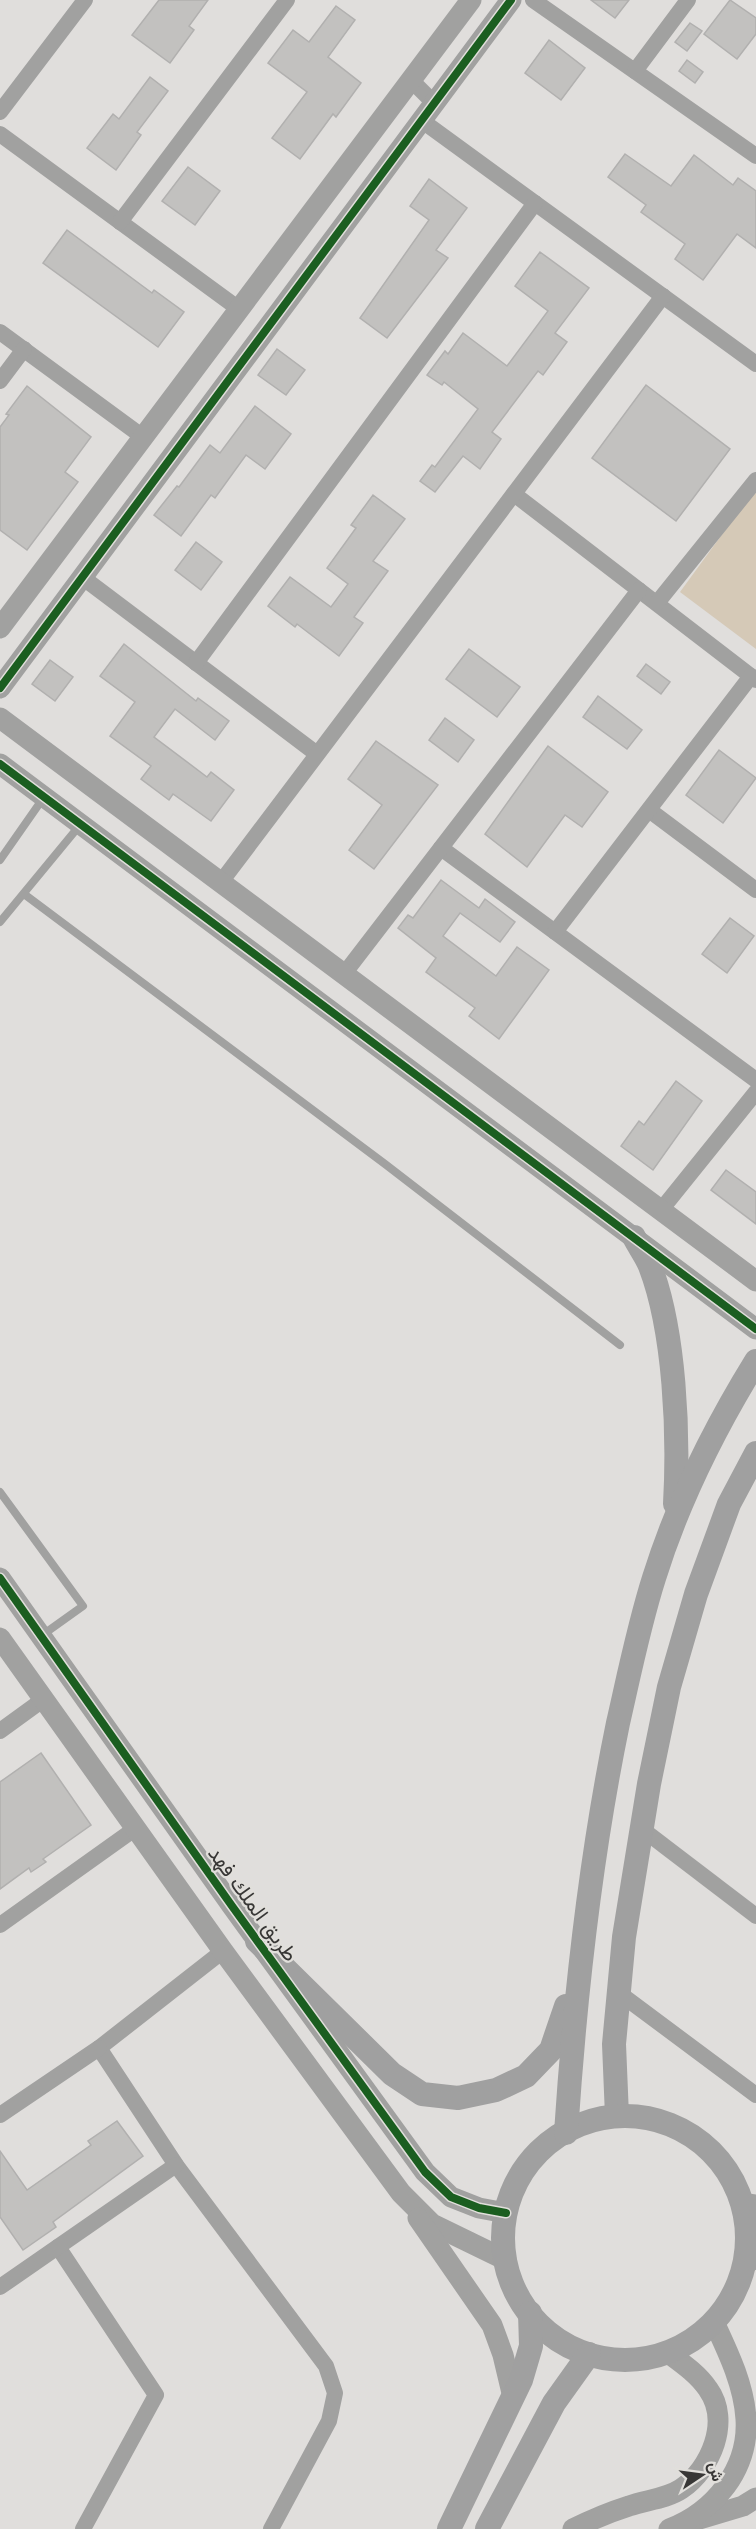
<svg xmlns="http://www.w3.org/2000/svg" width="756" height="2529" viewBox="0 0 756 2529" font-family="Helvetica,Vazirmatn,sans-serif">
<style>
.green{fill:#d5c9b7}
.building{fill:#c2c1bf;stroke:#b1b0af;stroke-width:1.5}
.lines{fill:none;stroke-linecap:round;stroke-linejoin:round}
.service{stroke:#a1a1a0;stroke-width:8}
.minor{stroke:#a1a1a0;stroke-width:16}
.tertiary{stroke:#a1a1a0;stroke-width:21}
.secondary{stroke:#a0a0a0;stroke-width:24}
.cycleway-casing{stroke:#e1dfdb;stroke-width:11}
.cycleway{stroke:#1b5e20;stroke-width:8}
.labels{text-anchor:middle;stroke-width:4.5;stroke-linejoin:round;paint-order:stroke}
.street-label{font-size:21px;fill:#383736;stroke:#e1dfdb}
</style>
<rect width="100%" height="100%" fill="#e0dedc"/>
<!-- green -->
<polygon class="green" points="756,488 756,649 680,592"/>
<!-- building -->
<g class="building">
<polygon points="159,0 208,0 189,26 194,30 170,63 132,35"/>
<polygon points="591,0 629,0 615,18"/>
<polygon points="730,0 756,18 756,34 737,59 704,34"/>
<polygon points="336,6 355,20 328,57 361,83 336,117 333,114 300,159 272,138 307,92 268,63 293,30 309,42"/>
<polygon points="690,23 702,31 687,51 675,42"/>
<polygon points="549,40 585,68 561,100 525,73"/>
<polygon points="687,60 703,72 695,83 679,71"/>
<polygon points="150,77 168,91 137,132 141,135 116,170 87,148 113,114 119,119"/>
<polygon points="625,154 671,186 694,155 733,185 738,178 756,191 756,248 737,234 703,280 675,259 685,244 641,212 646,205 608,177"/>
<polygon points="188,167 220,191 195,225 162,201"/>
<polygon points="429,179 467,208 436,250 448,258 387,338 360,318 429,220 410,206"/>
<polygon points="67,230 152,293 154,290 184,312 158,347 43,263"/>
<polygon points="540,252 589,288 555,333 567,342 543,375 538,371 492,432 501,439 480,469 463,456 435,492 420,481 432,465 435,467 478,409 444,382 442,385 427,375 445,351 448,354 463,333 507,366 548,311 515,286"/>
<polygon points="277,349 305,370 286,395 258,375"/>
<polygon points="646,385 730,449 676,521 592,458"/>
<polygon points="27,386 91,437 65,472 78,482 27,550 0,530 0,427 9,415 6,414"/>
<polygon points="255,406 291,434 265,469 246,455 215,498 211,495 181,536 154,515 177,486 179,487 210,445 220,453"/>
<polygon points="373,495 405,519 373,561 388,571 354,617 363,623 339,656 297,624 295,627 268,606 290,577 331,607 348,584 327,568 356,528 351,525"/>
<polygon points="196,542 222,562 201,590 175,570"/>
<polygon points="124,644 196,701 198,698 229,721 215,740 175,709 154,737 207,777 211,772 234,790 211,821 173,794 169,800 141,779 151,766 110,736 135,702 100,676"/>
<polygon points="469,649 520,687 497,717 446,679"/>
<polygon points="50,660 73,677 55,701 32,684"/>
<polygon points="646,664 670,682 661,694 637,676"/>
<polygon points="598,696 642,730 627,749 583,717"/>
<polygon points="445,718 474,740 458,762 429,740"/>
<polygon points="376,741 438,785 374,869 349,850 382,805 348,779"/>
<polygon points="548,746 608,792 582,827 565,815 527,867 485,834"/>
<polygon points="719,750 756,778 723,823 686,795"/>
<polygon points="441,880 479,908 485,899 515,922 500,942 460,913 443,936 496,976 517,947 549,970 499,1039 469,1016 475,1008 426,972 436,958 398,928 408,915 413,918"/>
<polygon points="730,918 754,936 727,973 702,954"/>
<polygon points="676,1081 702,1101 653,1170 621,1146 639,1121 644,1125"/>
<polygon points="726,1170 756,1192 756,1224 711,1190"/>
<polygon points="41,1753 91,1825 43,1859 46,1862 31,1872 29,1868 0,1889 0,1782"/>
<polygon points="117,2121 143,2156 53,2222 56,2227 23,2250 0,2217 0,2151 27,2190 91,2145 88,2141"/>
</g>
<g class="lines">
<!-- service -->
<g class="service">
<polyline points="0,860 44,797"/>
<polyline points="24,894 385,1164 620,1345"/>
<polyline points="0,922 80,825"/>
<polyline points="0,1492 83,1606 41,1636"/>
</g>
<!-- minor -->
<g class="minor">
<polyline points="533,0 756,156"/>
<polyline points="635,71 688,0"/>
<polyline points="411,80 434,103"/>
<polyline points="0,112 85,0"/>
<polyline points="421,120 756,364"/>
<polyline points="0,134 239,309"/>
<polyline points="120,222 287,0"/>
<polyline points="0,332 143,437"/>
<polyline points="0,381 24,349"/>
<polyline points="514,494 756,680"/>
<polyline points="82,577 317,754"/>
<polyline points="657,603 756,480"/>
<polyline points="196,663 535,203"/>
<polyline points="649,810 756,890"/>
<polyline points="441,848 756,1080"/>
<polyline points="221,882 663,296"/>
<polyline points="555,932 751,676"/>
<polyline points="344,974 639,590"/>
<polyline points="661,1210 756,1092"/>
<polyline points="0,1731 44,1699"/>
<polyline points="642,1829 756,1916"/>
<polyline points="0,1925 136,1828"/>
<polyline points="223,1951 99,2048 176,2165 326,2366 335,2393 329,2421 271,2529"/>
<polyline points="619,1993 756,2095"/>
<polyline points="0,2115 99,2048"/>
<polyline points="58,2247 156,2395 83,2529"/>
<polyline points="0,2287 176,2165"/>
</g>
<!-- tertiary -->
<g class="tertiary">
<polyline points="0,628 471,0"/>
<polyline points="0,688 511,0"/>
<polyline points="0,718 756,1281"/>
<polyline points="0,764 756,1329"/>
<polyline points="0,1578 232,1906 425,2172 451,2197 479,2208 506,2213"/>
<polyline points="0,1638 223,1951 401,2193 432,2224 506,2260"/>
<polyline points="741,2203 756,2205"/>
<polyline points="418,2218 492,2325 503,2355 513,2397"/>
<polyline points="744,2264 756,2258"/>
<polyline points="696,2520 743,2506 756,2498"/>
<path d="M573,2529C591,2520 610,2512 629,2506C645,2500 666,2499 681,2489C711,2469 731,2421 708,2389C698,2374 682,2363 667,2352"/>
<path d="M669,2529C714,2512 749,2469 746,2419C744,2385 728,2352 714,2322"/>
</g>
<!-- secondary -->
<g class="secondary">
<path d="M634,1237C639,1247 646,1256 650,1266C675,1331 679,1434 675,1504"/>
<polyline points="257,1941 392,2074 422,2094 458,2098 496,2090 526,2076 551,2050 566,2006"/>
<polyline points="617,2116 614,2044 624,1937 649,1784 669,1687 696,1594 729,1504 756,1453"/>
<circle cx="625" cy="2238" r="122"/>
<path d="M566,2133C575,1995 590,1859 618,1723C629,1675 639,1625 654,1578C678,1501 714,1429 756,1361"/>
<polyline points="449,2529 521,2380 531,2346 530,2313"/>
<polyline points="487,2529 554,2403 589,2354"/>
</g>
<!-- cycleway casing -->
<g class="cycleway-casing">
<g id="cycleway">
<polyline points="0,688 511,0"/>
<polyline points="0,764 756,1329"/>
<polyline points="0,1578 232,1906 425,2172 451,2197 479,2208 506,2213"/>
</g>
</g>
<!-- cycleway -->
<use href="#cycleway" class="cycleway"/>
</g>
<g class="labels">
<!-- street labels -->
<g class="street-label">
<text transform="translate(253 1904) rotate(54)" y="7">طريق الملك فهد</text>
</g>
</g>
<!-- north arrow -->
<g transform="translate(702 2475) rotate(77)" stroke="#e1dfdb" stroke-width="4.5" paint-order="stroke">
<path d="M0-4.5L10 22L0 15L-10 22Z" fill="#383736"/>
<text y="-9" font-size="16" font-weight="bold" text-anchor="middle" fill="#383736">ش</text>
</g>
</svg>
